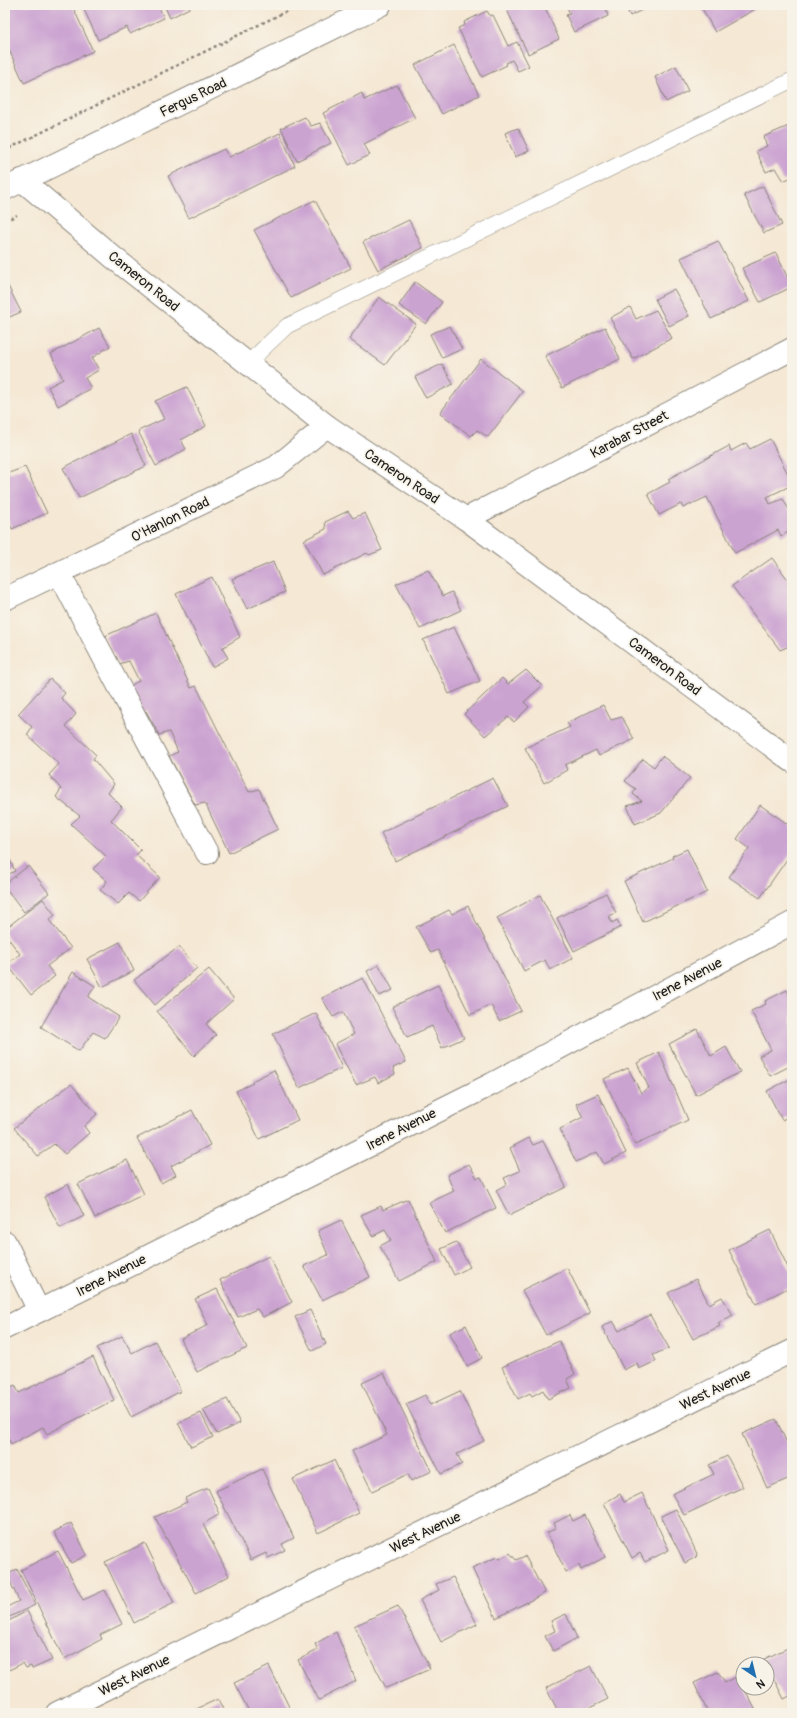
<svg xmlns="http://www.w3.org/2000/svg" width="797" height="1718" viewBox="0 0 797 1718" font-family="Pangolin,sans-serif">
<style>
.building{fill:#cba3d1}
.lines{fill:none;stroke-linecap:round;stroke-linejoin:round}
.service-casing{stroke:#888278;stroke-width:16}
.minor-casing{stroke:#888278;stroke-width:24}
.tertiary-casing{stroke:#888278;stroke-width:24}
.path{stroke:#888278;stroke-width:2.5;stroke-dasharray:3 3;stroke-linecap:butt}
.service{stroke:#fff;stroke-width:15}
.minor{stroke:#fff;stroke-width:22}
.tertiary{stroke:#fff;stroke-width:22}
.labels{text-anchor:middle;stroke-width:3.5;stroke-linejoin:round;paint-order:stroke}
.street-label{font-size:14px;fill:#1c1c1c;stroke:#f7f3e8}
</style>
<rect width="100%" height="100%" fill="#f7f3e8"/>
<filter id="ink" filterUnits="userSpaceOnUse"><feTurbulence type="fractalNoise" baseFrequency=".025" numOctaves="2"/><feDisplacementMap in="SourceGraphic" scale="8" xChannelSelector="R" yChannelSelector="G"/><feConvolveMatrix kernelMatrix="1 2 1 2 8 2 1 2 1" color-interpolation-filters="sRGB"/></filter>
<filter id="wash" filterUnits="userSpaceOnUse"><feTurbulence type="fractalNoise" baseFrequency=".012" numOctaves="4" result="noise"/><feDisplacementMap in="SourceGraphic" scale="16" xChannelSelector="R" yChannelSelector="G"/><feGaussianBlur stdDeviation="0.9" result="paint"/><feColorMatrix in="noise" values="0 0 0 0 0 0 0 0 0 0 0 0 0 0 0 0 0 1.4 0 .05"/><feComposite in="paint" operator="in"/></filter>
<g filter="url(#wash)">
<rect width="100%" height="100%" fill="#f5e8d4"/>
<g id="blocks">
<!-- building -->
<g class="building">
<polygon points="16,5 72,5 93,51 24,83 5,41 5,10"/>
<polygon points="82,5 158,5 164,18 130,34 127,27 98,40"/>
<polygon points="164,5 195,5 170,18"/>
<polygon points="517,5 544,5 559,39 528,54 507,10"/>
<polygon points="566,5 608,5 610,9 606,10 608,16 574,32 566,15 570,14"/>
<polygon points="625,5 652,5 630,16"/>
<polygon points="700,5 758,5 759,7 715,32"/>
<polygon points="487,11 490,16 493,15 508,46 517,42 529,66 518,71 512,60 506,63 507,65 482,77 458,28 465,25 464,22"/>
<polygon points="454,45 479,95 442,114 415,65"/>
<polygon points="676,66 688,91 666,102 655,77"/>
<polygon points="397,85 415,118 364,144 370,155 349,165 323,113 362,93 364,100"/>
<polygon points="305,117 311,126 320,123 331,143 297,161 281,128"/>
<polygon points="791,125 792,128 792,177 783,181 775,168 766,172 756,151 767,146 763,137"/>
<polygon points="518,128 529,151 515,157 505,133"/>
<polygon points="280,133 295,166 189,218 168,176 224,149 229,157"/>
<polygon points="763,186 782,225 764,233 744,195"/>
<polygon points="315,200 351,268 291,298 254,230"/>
<polygon points="409,220 423,248 378,270 363,242"/>
<polygon points="718,241 749,301 711,319 681,258"/>
<polygon points="776,253 792,287 760,302 742,268"/>
<polygon points="5,280 21,312 5,319"/>
<polygon points="415,282 442,302 426,324 399,305"/>
<polygon points="674,289 689,316 669,326 655,299"/>
<polygon points="379,297 416,324 385,365 349,339"/>
<polygon points="630,307 636,319 656,310 672,338 633,359 610,318"/>
<polygon points="450,326 462,349 442,358 430,334"/>
<polygon points="605,327 620,359 562,388 545,356"/>
<polygon points="99,328 110,346 92,358 99,370 85,378 91,388 58,406 48,387 63,379 51,354"/>
<polygon points="481,359 523,391 488,437 477,430 471,436 440,413"/>
<polygon points="442,364 453,384 426,398 415,377"/>
<polygon points="187,387 206,426 181,440 186,449 156,466 138,431 164,419 155,401"/>
<polygon points="131,434 146,466 79,498 63,468"/>
<polygon points="770,439 792,482 792,485 767,497 770,504 783,499 792,515 792,530 781,536 778,530 735,553 707,497 683,508 681,504 659,515 648,494 670,482 668,479 729,446 731,451 746,443 750,449"/>
<polygon points="5,465 9,473 25,467 47,513 12,529 5,514"/>
<polygon points="348,511 353,518 365,513 382,550 369,555 367,553 323,575 304,540 326,529 325,522"/>
<polygon points="772,558 792,585 792,645 780,650 732,586"/>
<polygon points="273,562 285,592 247,609 232,579"/>
<polygon points="428,570 443,596 452,592 461,610 420,629 396,584"/>
<polygon points="212,577 240,637 222,648 228,658 212,667 176,594"/>
<polygon points="156,613 191,688 196,686 249,792 259,789 278,829 229,853 205,803 195,805 169,756 178,752 169,732 159,735 146,711 142,713 129,686 139,681 129,661 119,664 105,636"/>
<polygon points="454,627 480,681 449,694 423,640"/>
<polygon points="526,670 542,686 524,702 529,707 514,722 508,717 485,736 464,714 502,678 508,684"/>
<polygon points="50,679 65,693 61,698 76,714 66,726 96,755 93,759 114,784 108,793 122,807 111,820 141,850 136,855 160,877 139,901 129,893 118,904 100,890 107,881 93,869 106,856 71,824 80,816 56,797 61,789 49,775 59,764 27,735 32,727 18,714"/>
<polygon points="603,705 611,720 622,717 634,739 599,756 596,750 565,765 567,770 544,783 525,748 570,727 567,723"/>
<polygon points="662,756 690,778 661,813 635,824 627,806 642,801 633,794 636,789 625,781 643,759 654,767"/>
<polygon points="493,778 508,806 395,861 381,833"/>
<polygon points="760,805 792,827 792,852 760,898 729,877 749,848 737,839"/>
<polygon points="5,849 15,871 5,876"/>
<polygon points="687,849 707,892 643,922 624,881 673,858 672,856"/>
<polygon points="28,866 49,893 24,912 5,887 5,884"/>
<polygon points="606,893 616,913 609,916 612,923 617,920 621,927 574,951 557,918"/>
<polygon points="540,895 573,958 550,970 545,960 524,971 497,918"/>
<polygon points="43,899 55,915 49,920 71,948 47,966 55,976 31,995 7,964 20,954 5,934 5,929"/>
<polygon points="468,906 521,1011 499,1021 491,1005 470,1015 438,950 431,953 416,927 449,910 452,914"/>
<polygon points="120,942 134,971 102,987 87,959"/>
<polygon points="179,947 197,968 155,1005 134,980"/>
<polygon points="379,965 393,990 379,996 367,971"/>
<polygon points="209,969 234,999 206,1024 216,1035 194,1056 157,1011"/>
<polygon points="73,972 95,986 88,997 119,1017 105,1038 93,1032 79,1051 41,1027"/>
<polygon points="363,978 406,1062 393,1068 395,1074 378,1083 375,1077 356,1085 335,1044 354,1034 343,1012 333,1017 322,998"/>
<polygon points="438,985 464,1038 442,1048 432,1026 407,1037 392,1007"/>
<polygon points="787,990 792,1000 792,1065 770,1076 759,1056 771,1050 751,1011 766,1004 765,1001"/>
<polygon points="316,1013 342,1068 299,1088 273,1034"/>
<polygon points="697,1029 711,1056 726,1047 740,1072 696,1095 669,1044"/>
<polygon points="659,1052 688,1120 635,1145 604,1079 628,1068 641,1093 649,1088 637,1063"/>
<polygon points="274,1070 298,1120 259,1139 236,1091 253,1083 252,1081"/>
<polygon points="792,1078 792,1115 782,1120 767,1091"/>
<polygon points="71,1084 97,1114 84,1126 89,1133 65,1154 54,1144 38,1156 14,1128"/>
<polygon points="598,1094 626,1153 604,1164 597,1152 576,1162 560,1129 583,1117 576,1104"/>
<polygon points="192,1110 210,1145 171,1166 176,1175 161,1183 137,1138"/>
<polygon points="529,1138 533,1145 543,1141 566,1187 509,1215 496,1190 507,1184 504,1178 520,1171 510,1148"/>
<polygon points="127,1160 144,1194 95,1218 78,1184"/>
<polygon points="469,1164 477,1178 481,1177 496,1208 445,1233 429,1203 454,1191 447,1175"/>
<polygon points="68,1184 84,1216 60,1228 44,1197"/>
<polygon points="408,1199 437,1262 399,1281 380,1246 391,1240 385,1230 373,1236 361,1215 381,1206 383,1210"/>
<polygon points="341,1220 370,1277 322,1300 304,1266 328,1255 318,1231"/>
<polygon points="770,1230 792,1276 792,1286 756,1304 729,1250"/>
<polygon points="456,1242 470,1267 454,1275 441,1249"/>
<polygon points="269,1256 292,1302 263,1317 257,1309 238,1317 220,1280"/>
<polygon points="567,1268 590,1313 546,1335 522,1290"/>
<polygon points="696,1279 709,1304 722,1297 733,1315 718,1323 720,1326 693,1339 668,1293"/>
<polygon points="217,1289 247,1348 197,1372 181,1339 208,1325 195,1299"/>
<polygon points="310,1310 326,1344 312,1351 295,1317"/>
<polygon points="650,1315 669,1348 653,1355 656,1361 639,1369 637,1363 624,1370 602,1327 613,1321 619,1331"/>
<polygon points="466,1325 482,1358 467,1366 450,1333"/>
<polygon points="122,1336 132,1353 155,1341 181,1391 131,1417 97,1348"/>
<polygon points="559,1341 575,1374 567,1379 571,1388 548,1399 543,1390 532,1396 530,1393 518,1399 502,1367"/>
<polygon points="93,1357 114,1400 47,1434 43,1427 11,1444 5,1433 5,1390 15,1385 19,1393"/>
<polygon points="384,1373 432,1471 411,1481 408,1474 372,1491 352,1451 387,1435 362,1383"/>
<polygon points="460,1391 484,1441 457,1454 462,1464 441,1474 406,1404 425,1395 430,1405"/>
<polygon points="227,1399 240,1423 217,1434 203,1410"/>
<polygon points="201,1413 213,1437 191,1447 178,1423"/>
<polygon points="776,1419 792,1454 792,1477 767,1488 742,1434"/>
<polygon points="727,1456 743,1487 684,1515 672,1494 714,1474 709,1465"/>
<polygon points="334,1460 359,1513 318,1533 293,1479"/>
<polygon points="262,1469 294,1538 282,1544 285,1550 268,1558 266,1553 251,1560 216,1491"/>
<polygon points="208,1488 220,1514 203,1524 229,1576 196,1593 155,1517 187,1502 185,1498"/>
<polygon points="642,1493 669,1550 645,1562 640,1553 632,1558 604,1503 620,1494 624,1502"/>
<polygon points="676,1509 698,1556 685,1563 661,1516"/>
<polygon points="570,1515 573,1521 585,1515 605,1557 581,1570 579,1565 566,1572 547,1533 556,1528 554,1523"/>
<polygon points="71,1523 87,1555 71,1563 54,1532"/>
<polygon points="145,1543 174,1603 134,1623 105,1562"/>
<polygon points="58,1551 83,1600 105,1590 122,1624 100,1635 102,1639 64,1659 21,1570"/>
<polygon points="510,1553 516,1560 525,1556 545,1593 496,1618 472,1568 497,1557 500,1559"/>
<polygon points="17,1569 35,1605 5,1619 5,1608 19,1601 7,1575"/>
<polygon points="453,1577 477,1624 441,1642 420,1600 439,1590 436,1584"/>
<polygon points="398,1606 430,1669 386,1688 354,1626"/>
<polygon points="27,1611 52,1660 32,1669 31,1666 26,1668 23,1663 9,1670 5,1661 5,1623"/>
<polygon points="566,1614 577,1638 553,1651 545,1636 555,1631 551,1621"/>
<polygon points="336,1632 356,1681 319,1700 298,1660 318,1650 315,1644"/>
<polygon points="792,1646 792,1695 784,1699 764,1659"/>
<polygon points="269,1666 292,1713 250,1713 234,1683"/>
<polygon points="591,1666 608,1699 579,1713 559,1713 546,1688"/>
<polygon points="718,1672 725,1682 738,1676 757,1713 708,1713 694,1683"/>
<polygon points="218,1699 225,1713 188,1713"/>
</g>
</g>
</g>
<g filter="url(#ink)">
<use href="#blocks" fill-opacity="0" stroke="#888278" stroke-width="1"/>
<g class="lines">
<!-- service casing -->
<g class="service-casing">
<polyline id="service" points="248,363 287,326 790,81"/>
</g>
<!-- minor casing -->
<g class="minor-casing">
<g id="minor">
<polyline points="466,519 792,349"/>
<polyline points="59,573 207,853"/>
<polyline points="5,599 276,467 327,426"/>
<polyline points="5,1242 39,1311"/>
<polyline points="5,1328 492,1084 792,923"/>
<polyline points="57,1713 792,1351"/>
</g>
</g>
<!-- tertiary casing -->
<g class="tertiary-casing">
<g id="tertiary">
<polyline points="22,180 114,258 327,426 466,519 792,761"/>
<polyline points="5,189 380,5"/>
</g>
</g>
<!-- path -->
<g class="path">
<polyline points="5,139 8,149 299,5"/>
<polyline points="5,221 17,215"/>
</g>
<!-- service -->
<use href="#service" class="service"/>
<!-- minor -->
<use href="#minor" class="minor"/>
<!-- tertiary -->
<use href="#tertiary" class="tertiary"/>
</g>
</g>
<g class="labels">
<!-- street labels -->
<g class="street-label">
<text transform="translate(193 97) rotate(-26)" y="5">Fergus Road</text>
<text transform="translate(144 281) rotate(39)" y="5">Cameron Road</text>
<text transform="translate(629 434) rotate(-28)" y="5">Karabar Street</text>
<text transform="translate(402 476) rotate(34)" y="5">Cameron Road</text>
<text transform="translate(170 519) rotate(-26)" y="5">O'Hanlon Road</text>
<text transform="translate(665 666) rotate(37)" y="5">Cameron Road</text>
<text transform="translate(687 979) rotate(-28)" y="5">Irene Avenue</text>
<text transform="translate(401 1129) rotate(-27)" y="5">Irene Avenue</text>
<text transform="translate(111 1275) rotate(-27)" y="5">Irene Avenue</text>
<text transform="translate(715 1389) rotate(-26)" y="5">West Avenue</text>
<text transform="translate(425 1532) rotate(-26)" y="5">West Avenue</text>
<text transform="translate(134 1675) rotate(-26)" y="5">West Avenue</text>
</g>
</g>
<!-- margin -->
<rect width="797" height="1718" fill="none" stroke="#f7f3e8" stroke-width="20"/>
<!-- north arrow -->
<g transform="translate(755 1676) rotate(145)"><circle r="19" fill="#f7f3e8" stroke="#9f9d96"/>
<path d="M0-3L7 15L0 10L-7 15Z" fill="#1f6fb2"/>
<text y="-6" font-size="11" font-weight="bold" text-anchor="middle" fill="#1c1c1c">N</text>
</g>
</svg>
